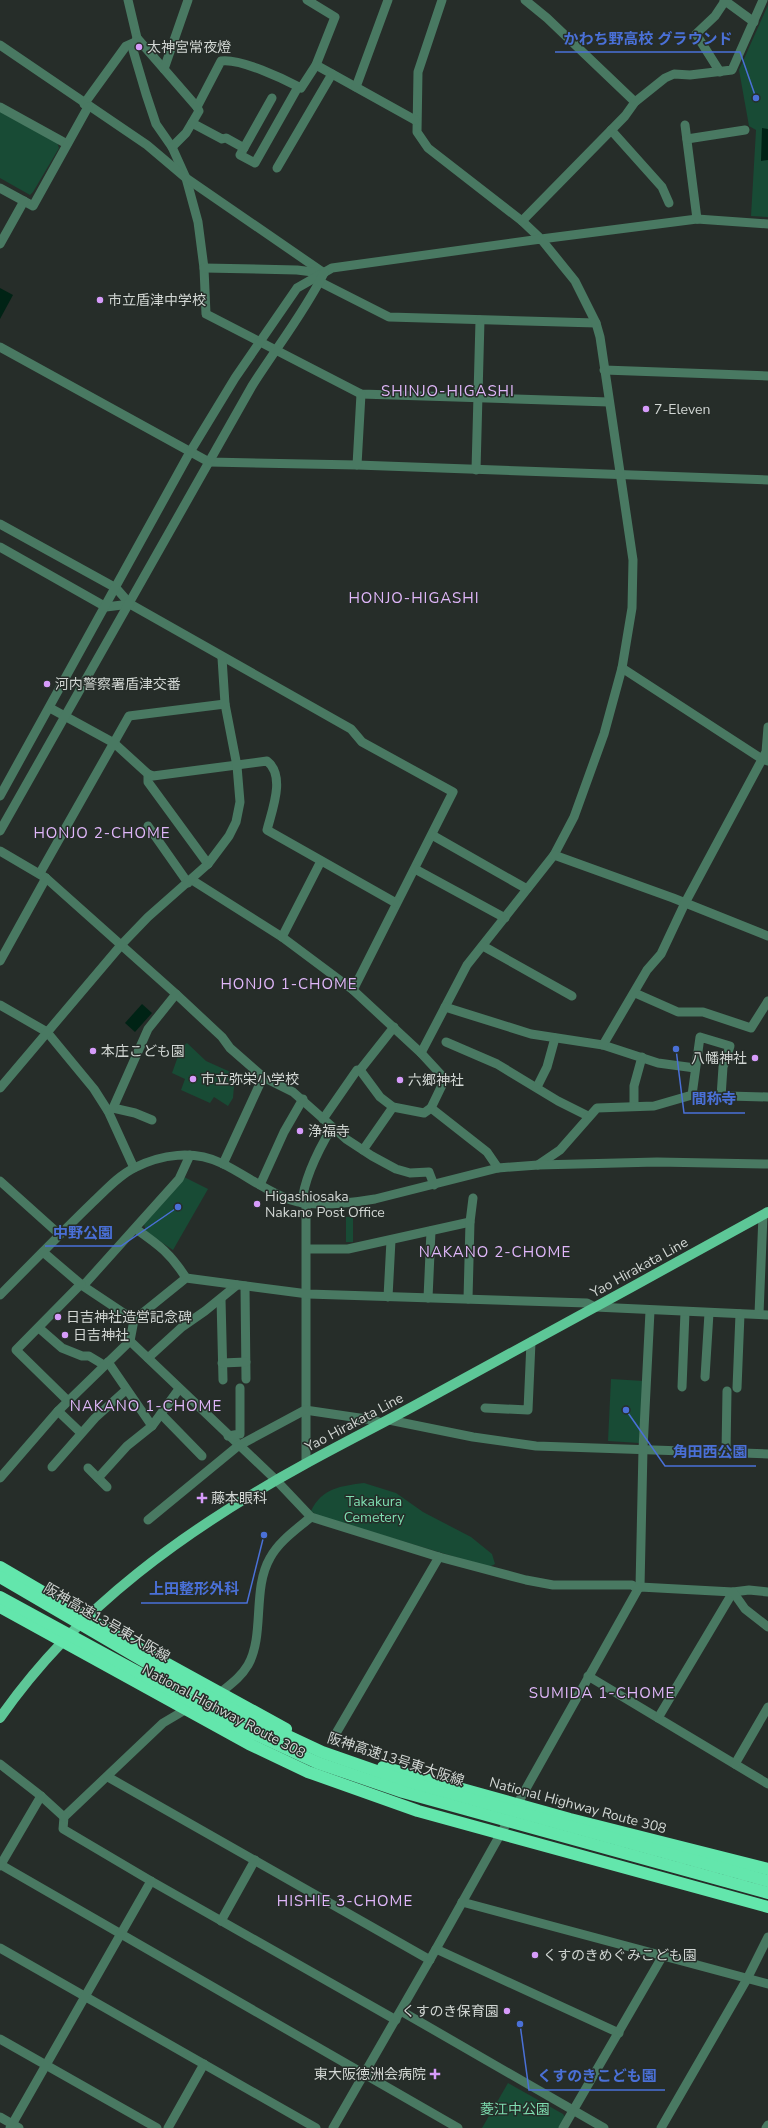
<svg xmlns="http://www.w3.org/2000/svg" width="768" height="2128" viewBox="0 0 768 2128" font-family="'Nunito Sans','Noto Sans JP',sans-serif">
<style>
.green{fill:#184b35}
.water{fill:#002315}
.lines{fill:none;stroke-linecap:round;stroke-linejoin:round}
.minor{stroke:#497962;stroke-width:9}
.major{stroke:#5dc797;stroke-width:10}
.highway{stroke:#63e6ac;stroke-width:12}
.rail-casing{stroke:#797f7b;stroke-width:4}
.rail{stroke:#262d29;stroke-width:2.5;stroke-dasharray:8;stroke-linecap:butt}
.highway-bridge{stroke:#63e6ac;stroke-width:12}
.poi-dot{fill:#d69bfa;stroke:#262d29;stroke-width:1.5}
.labels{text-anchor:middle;stroke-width:3;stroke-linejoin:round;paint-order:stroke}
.poi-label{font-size:14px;fill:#d1d6d3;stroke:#262d29;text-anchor:start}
.street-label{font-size:14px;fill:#d1d6d3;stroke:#262d29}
.park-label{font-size:14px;fill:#7eddb0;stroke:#262d29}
.neighbourhood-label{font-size:15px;letter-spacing:1px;fill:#e0b7fa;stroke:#262d29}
.leader{fill:none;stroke:#4a70d7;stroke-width:1.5}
.callout-dot{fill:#4a70d7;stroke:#262d29;stroke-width:1.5}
.callout-label{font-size:15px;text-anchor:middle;font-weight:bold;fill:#4a70d7;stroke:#262d29;stroke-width:3;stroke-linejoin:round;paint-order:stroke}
</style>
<rect width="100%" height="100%" fill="#262d29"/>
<!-- green -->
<g class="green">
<polygon points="768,5 768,217 751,216 756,130 749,126 739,70"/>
<polygon points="0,110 57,142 59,148 33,192 30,195 0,178"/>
<polygon points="187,1043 206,1061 235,1074 233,1098 228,1106 214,1097 210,1103 181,1090 185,1079 172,1073 181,1048"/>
<polygon points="184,1177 208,1189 173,1250 146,1232 144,1224"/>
<rect x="346" y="1217" width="7" height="25"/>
<polygon points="611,1379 644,1381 639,1443 608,1441"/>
<path d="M364,1483L396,1493L423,1512L471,1537L492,1554L495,1564L489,1567L318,1516L311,1511C322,1488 341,1486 364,1483Z"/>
<polygon points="508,2083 563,2114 565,2117 559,2128 482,2128"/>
</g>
<!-- water -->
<g class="water">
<polygon points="762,128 768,129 768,160 761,161"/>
<polygon points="0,288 13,295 0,319"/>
<polygon points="142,1004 152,1013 135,1032 125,1023"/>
</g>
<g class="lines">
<!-- minor -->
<g class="minor">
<polyline points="128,0 137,38 133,50 146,94 156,124 172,147 186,178 198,222 204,268 206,314 361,394 609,402"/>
<polyline points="442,0 418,72 417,132 428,148 522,221 541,239 697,219 768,224"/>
<polyline points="525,0 547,18 635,102"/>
<polyline points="724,0 754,22"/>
<polyline points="137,38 197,107"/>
<polyline points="0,45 147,145 186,178 324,273"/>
<polyline points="316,65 415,120"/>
<polyline points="164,69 188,0"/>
<polyline points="720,72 696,34 715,16 725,1"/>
<polyline points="356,87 388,0"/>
<polyline points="272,98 240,155 255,163 298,87"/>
<polyline points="84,104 126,46 135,42"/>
<polyline points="0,107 67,144"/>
<polyline points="192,123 222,139 226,138 244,148"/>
<polyline points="685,125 697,219"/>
<polyline points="611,130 662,187 669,203"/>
<polyline points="687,139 745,130"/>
<path d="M172,147L186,133L199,111L197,107L221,61C240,58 284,79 301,88L316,65L335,17L307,0"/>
<polyline points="277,168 332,74"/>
<polyline points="0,188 33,206 88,107"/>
<polyline points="522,221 625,116 635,102 665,78 674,74 690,75 732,70 763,0"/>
<polyline points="0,244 24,201"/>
<polyline points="204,268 297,270 321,273"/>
<polyline points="320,282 389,317 596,323"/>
<polyline points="0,347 209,462 357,465 768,480"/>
<polyline points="604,370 768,376"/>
<polyline points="357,465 361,394"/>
<polyline points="476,470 480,320"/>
<polyline points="0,524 116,588 130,604 351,729 362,742 453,792 353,990 421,1053 445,1079 431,1108 487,1152 498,1168"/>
<polyline points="0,547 106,607 130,604"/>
<polyline points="622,668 762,759 768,761"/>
<polyline points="50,708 114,743 148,774 148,782 208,864"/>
<path d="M148,774L153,776L267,761C286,776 272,810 267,830L396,903"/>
<polyline points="0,796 190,452 235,378 297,288 332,268 541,239 575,281 596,323 600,337 633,560 632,608 622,668 604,734 574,817 554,855 467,965 421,1053"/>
<polyline points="148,826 188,883"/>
<path d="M0,831L252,386C276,348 304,313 324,273"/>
<polyline points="432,835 527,889"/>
<polyline points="0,851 46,878 176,994 222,1037 230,1048 263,1077 293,1092 346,1139 372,1156 396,1169 410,1173 429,1172 434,1185"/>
<polyline points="554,855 673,898 768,936"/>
<polyline points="415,869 505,918"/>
<polyline points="40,873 129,716 225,704"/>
<polyline points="192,880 282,937 353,990"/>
<polyline points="282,937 321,861"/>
<polyline points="483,946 572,996"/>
<polyline points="0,961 46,878"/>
<polyline points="635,993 678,1012 703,1012 751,1028 768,1001"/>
<polyline points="0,1005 47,1032 94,1089 108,1111 134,1168"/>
<polyline points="445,1007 531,1034 603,1045 658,1063 695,1068"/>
<polyline points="446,1042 497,1064 558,1101 588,1116"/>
<polyline points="603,1045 647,970 661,954 685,903 766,752 768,727"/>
<polyline points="360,1070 380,1097 393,1107 424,1113 431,1108"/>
<polyline points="537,1087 547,1067 555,1038"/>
<polyline points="0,1088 122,944 148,917 208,864 229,836 236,822 240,802 237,766 225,704 222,658"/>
<polyline points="692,1095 700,1037 730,1046 723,1067 721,1097"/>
<polyline points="634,1106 634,1086 642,1057"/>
<polyline points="113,1108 135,1113 152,1120"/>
<polyline points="108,1111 113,1108 148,1029 176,994"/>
<polyline points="323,1119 357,1070 360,1070 394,1027"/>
<polyline points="363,1150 393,1107"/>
<polyline points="223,1164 263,1077"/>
<polyline points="538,1165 560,1150 597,1108 654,1106 692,1095 768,1097"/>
<polyline points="0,1181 59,1234"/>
<polyline points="260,1185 284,1132 303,1099"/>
<path d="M302,1203C304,1177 319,1149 332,1127"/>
<path d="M136,1229C159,1245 171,1254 186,1278"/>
<polyline points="307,1249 348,1249 470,1222"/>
<polyline points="43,1252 83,1286 134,1320"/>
<polyline points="83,1286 179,1179 190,1155"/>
<polyline points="245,1286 246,1379"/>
<path d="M0,1295C31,1264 61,1233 92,1203C105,1191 118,1176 134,1168C162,1154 193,1150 221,1163C245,1174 266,1192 291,1200C315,1208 351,1203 375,1199L498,1168L538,1165L657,1162L768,1164"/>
<polyline points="388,1297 391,1240"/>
<polyline points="428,1298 431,1231"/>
<polyline points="221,1299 223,1380"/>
<polyline points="468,1299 470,1222 473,1198"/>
<polyline points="759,1314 763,1215"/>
<polyline points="39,1328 62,1348 82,1356 89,1356 104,1365"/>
<polyline points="130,1341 276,1480 311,1517 439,1557 526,1580 553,1585 632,1585 638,1589"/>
<polyline points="148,1358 182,1327 205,1311 237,1285"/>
<polyline points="108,1362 152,1426"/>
<polyline points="222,1363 246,1362"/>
<polyline points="705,1377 709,1313"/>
<polyline points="682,1387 685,1312"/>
<polyline points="737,1388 740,1314"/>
<polyline points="68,1401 16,1350 81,1284"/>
<polyline points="485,1408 528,1410 531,1342"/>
<polyline points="58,1411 81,1433"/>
<polyline points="161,1414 202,1456"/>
<polyline points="389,1420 473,1437 536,1446 768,1454"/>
<polyline points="228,1436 240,1434 240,1388"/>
<polyline points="726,1452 727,1391"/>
<polyline points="306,1463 306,1204"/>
<polyline points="52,1467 95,1418 126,1390"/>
<polyline points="88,1468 107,1487"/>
<polyline points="0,1478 58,1411 130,1341 134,1320 186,1278 308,1294 587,1303 595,1307 768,1315"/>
<polyline points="98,1478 127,1446 152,1426 179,1389"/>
<polyline points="148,1520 238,1446 305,1410 373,1420 382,1423"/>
<polyline points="640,1587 643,1449 650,1311"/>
<polyline points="588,1676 768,1784"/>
<path d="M220,1693C231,1684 241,1677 248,1665C265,1635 252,1589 270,1558C279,1541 297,1529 311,1517"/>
<polyline points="185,1710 163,1723 64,1817 63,1829 151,1881 396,2020"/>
<polyline points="658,1718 733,1592 749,1590 768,1592"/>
<polyline points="335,1735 439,1557"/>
<polyline points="0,1764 41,1796 64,1817"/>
<polyline points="735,1764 768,1707"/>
<polyline points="108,1777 430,1960"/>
<polyline points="1,1865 458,2128"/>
<polyline points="0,1866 41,1796"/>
<polyline points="462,1902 768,1984"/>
<polyline points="221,1921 255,1860"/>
<polyline points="0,1948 316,2128"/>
<polyline points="436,1949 619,2033"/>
<polyline points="401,2011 604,2128"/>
<polyline points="0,2039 157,2128"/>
<polyline points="0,2117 19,2128"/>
<polyline points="10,2128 151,1881"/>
<polyline points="168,2128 204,2064"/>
<polyline points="333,2128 436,1949 638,1589 640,1587 733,1592 745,1609 768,1627"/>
<polyline points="563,2128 662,1957"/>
<polyline points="661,2128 747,1979 768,1937"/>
<polyline points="766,2128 768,2125"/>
</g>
<!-- major -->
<path class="major" d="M0,1718C77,1607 188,1528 305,1464C345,1442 385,1422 425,1400C539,1338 654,1275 768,1212"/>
<!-- highway -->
<g class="highway">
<polyline points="0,1567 133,1645 286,1729"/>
<polyline points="0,1607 249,1744 308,1772 418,1811 768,1907"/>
<polyline points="383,1767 570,1819 768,1869"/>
</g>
<!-- rail casing -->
<g class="rail-casing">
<g id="rail">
<path d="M120,1651C181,1685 242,1723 308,1749C375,1775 446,1793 516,1812"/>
<polyline points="117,1657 254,1731 305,1754 358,1774 768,1888"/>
</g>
</g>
<!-- rail -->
<use href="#rail" class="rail"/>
<!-- highway-bridge -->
<g class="highway-bridge">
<polyline points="0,1577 166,1674 239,1713 322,1752 405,1781 768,1881"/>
<polyline points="0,1597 233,1724 318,1763 403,1792 768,1893"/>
</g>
</g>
<!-- markers -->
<g class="poi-dot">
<circle cx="139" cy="47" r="4"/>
<circle cx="100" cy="300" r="4"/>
<circle cx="646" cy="409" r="4"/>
<circle cx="47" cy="684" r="4"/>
<circle cx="93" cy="1051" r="4"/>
<circle cx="755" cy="1058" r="4"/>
<circle cx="193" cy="1079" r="4"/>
<circle cx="400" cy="1080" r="4"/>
<circle cx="300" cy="1131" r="4"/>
<circle cx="257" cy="1204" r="4"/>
<circle cx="58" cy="1317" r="4"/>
<circle cx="65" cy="1335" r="4"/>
<path d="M200 1492h4v4h4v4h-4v4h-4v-4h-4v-4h4z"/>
<circle cx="535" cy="1955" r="4"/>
<circle cx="507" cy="2011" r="4"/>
<path d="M433 2068h4v4h4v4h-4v4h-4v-4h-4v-4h4z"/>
</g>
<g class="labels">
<!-- poi labels -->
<g class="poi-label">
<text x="147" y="52">太神宮常夜燈</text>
<text x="108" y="305">市立盾津中学校</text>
<text x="654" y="414">7-Eleven</text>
<text x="55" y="689">河内警察署盾津交番</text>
<text x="101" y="1056">本庄こども園</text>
<text x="747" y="1063" text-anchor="end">八幡神社</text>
<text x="201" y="1084">市立弥栄小学校</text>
<text x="408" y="1085">六郷神社</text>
<text x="308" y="1136">浄福寺</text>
<text x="265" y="1201">Higashiosaka<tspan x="265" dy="16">Nakano Post Office</tspan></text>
<text x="66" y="1322">日吉神社造営記念碑</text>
<text x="73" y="1340">日吉神社</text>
<text x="211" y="1503">藤本眼科</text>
<text x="543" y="1960">くすのきめぐみこども園</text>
<text x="499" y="2016" text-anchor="end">くすのき保育園</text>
<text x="426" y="2079" text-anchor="end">東大阪徳洲会病院</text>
</g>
<!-- street labels -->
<g class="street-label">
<text transform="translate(639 1267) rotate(-29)" y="5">Yao Hirakata Line</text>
<text transform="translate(354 1422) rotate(-28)" y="5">Yao Hirakata Line</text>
<text transform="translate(107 1622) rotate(30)" y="5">阪神高速13号東大阪線</text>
<text transform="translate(224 1711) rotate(28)" y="5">National Highway Route 308</text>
<text transform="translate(396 1759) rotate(18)" y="5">阪神高速13号東大阪線</text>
<text transform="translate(578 1805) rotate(15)" y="5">National Highway Route 308</text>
</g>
<!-- park labels -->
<g class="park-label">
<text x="374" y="1506">Takakura<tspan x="374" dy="16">Cemetery</tspan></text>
<text x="515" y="2114">菱江中公園</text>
</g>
<!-- neighbourhood labels -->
<g class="neighbourhood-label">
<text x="448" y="396">SHINJO-HIGASHI</text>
<text x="414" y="603">HONJO-HIGASHI</text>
<text x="102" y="838">HONJO 2-CHOME</text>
<text x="289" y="989">HONJO 1-CHOME</text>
<text x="495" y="1257">NAKANO 2-CHOME</text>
<text x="146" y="1411">NAKANO 1-CHOME</text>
<text x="602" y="1698">SUMIDA 1-CHOME</text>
<text x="345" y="1906">HISHIE 3-CHOME</text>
</g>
</g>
<!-- callouts -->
<path class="leader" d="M756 98L740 52H555M676 1049L684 1113H745M178 1207L121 1246H45M626 1410L665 1466H756M264 1535L247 1603H141M520 2024L529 2090H665"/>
<g class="callout-dot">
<circle cx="756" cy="98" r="4"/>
<circle cx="676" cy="1049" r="4"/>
<circle cx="178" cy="1207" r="4"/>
<circle cx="626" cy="1410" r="4"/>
<circle cx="264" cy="1535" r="4"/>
<circle cx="520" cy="2024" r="4"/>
</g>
<g class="callout-label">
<text x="648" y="44">かわち野高校 グラウンド</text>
<text x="714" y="1104">間称寺</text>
<text x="83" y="1238">中野公園</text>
<text x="710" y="1457">角田西公園</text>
<text x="194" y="1594">上田整形外科</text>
<text x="597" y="2081">くすのきこども園</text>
</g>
</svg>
